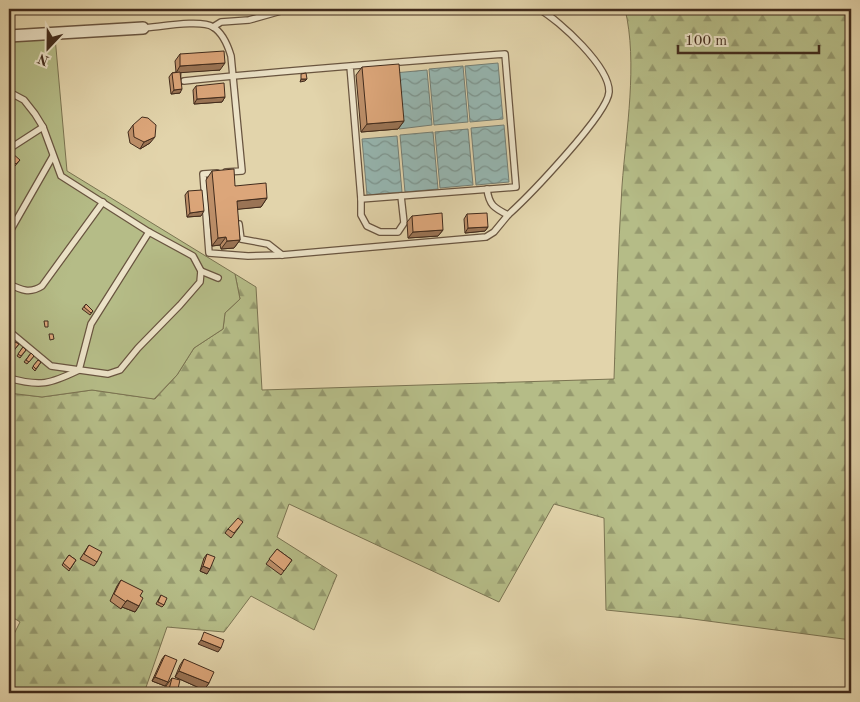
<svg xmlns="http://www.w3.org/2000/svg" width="860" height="702" viewBox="0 0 860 702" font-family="'Old Standard TT',serif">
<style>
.forest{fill:url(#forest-firs);stroke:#7b7452}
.green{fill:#b5bc87;stroke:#7b7452}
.water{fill:url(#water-waves);stroke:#747f76}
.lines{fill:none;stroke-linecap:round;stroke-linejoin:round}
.service-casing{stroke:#695540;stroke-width:8}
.minor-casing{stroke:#695540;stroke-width:14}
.service{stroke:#ece3c8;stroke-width:5.5}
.minor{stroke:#ece3c8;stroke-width:11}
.wall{fill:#bd8f69;stroke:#412b1c}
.shaded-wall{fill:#9a7455;stroke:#412b1c}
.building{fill:#dca67a;stroke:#412b1c}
</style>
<defs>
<pattern id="forest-firs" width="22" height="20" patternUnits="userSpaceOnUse" patternTransform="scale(1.25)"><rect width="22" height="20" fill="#b5bc87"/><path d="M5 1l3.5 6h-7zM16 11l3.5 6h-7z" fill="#95996e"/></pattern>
<pattern id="water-waves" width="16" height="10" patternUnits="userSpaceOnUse" patternTransform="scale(1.25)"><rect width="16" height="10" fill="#96b7b2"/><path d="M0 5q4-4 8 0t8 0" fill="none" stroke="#7c9590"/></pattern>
</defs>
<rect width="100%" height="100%" fill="#e2d4ab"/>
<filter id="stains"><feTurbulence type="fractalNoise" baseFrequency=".004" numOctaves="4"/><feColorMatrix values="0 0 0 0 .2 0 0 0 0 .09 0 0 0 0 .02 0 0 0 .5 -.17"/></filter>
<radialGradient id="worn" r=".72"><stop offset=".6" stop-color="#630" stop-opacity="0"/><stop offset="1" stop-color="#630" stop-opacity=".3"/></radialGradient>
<!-- forest -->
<path class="forest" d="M625,9H851V640L685,618L606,610L604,518L554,504L499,602L289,504L277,537L337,575L314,630L251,596L224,632L167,627L144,693H9V644L20,622L9,615V393L42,397L92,390L155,399L177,375L194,348L223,329L225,313L240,299L235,274L256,287L262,390L614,379C616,315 618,250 622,186C626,131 638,63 625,9Z"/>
<!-- green -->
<polygon class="green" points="55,37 67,171 235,274 240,299 225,313 223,329 194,348 177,375 154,399 92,390 42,397 9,393 9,40"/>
<!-- water -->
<g class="water">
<polygon points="498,63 503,119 470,122 465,66"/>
<polygon points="463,66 468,122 434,125 429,69"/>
<polygon points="427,70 432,125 399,129 394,73"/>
<polygon points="504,125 509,182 476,185 471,128"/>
<polygon points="468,129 473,185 440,188 435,132"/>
<polygon points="433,132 438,189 405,192 400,135"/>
<polygon points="397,136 402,192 367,195 362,139"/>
</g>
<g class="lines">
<!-- service casing -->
<g class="service-casing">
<g id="service">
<polyline points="213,27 221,22 249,20 288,9"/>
<path d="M143,28C159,27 201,19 213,27C223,33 228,46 231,56L242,171L226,172"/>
<path d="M184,81C290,70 398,62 505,54L516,187L361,199L350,66"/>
<polyline points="9,92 24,100 35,114 43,127 61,176 149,232 193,256 201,271 200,282 180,305 138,348 120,370 108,374 51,366 9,331"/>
<polyline points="9,149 43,127"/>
<polyline points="217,173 203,174 209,253 248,256 282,255 486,237 494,232 508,215"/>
<path d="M487,189C489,205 494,208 508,215C528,197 608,114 609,92C610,67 560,21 539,9"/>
<polyline points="361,199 361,215 367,226 380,232 398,232 404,223 401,196"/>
<polyline points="239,224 241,239 268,244 282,255"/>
<polyline points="9,233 53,156"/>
<polyline points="201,271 218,278"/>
<path d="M9,284C21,290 30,294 42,286L103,202"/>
<path d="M9,378C40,387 50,384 79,370L91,324L149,232"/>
</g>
</g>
<!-- minor casing -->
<g class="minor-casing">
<polyline id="minor" points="9,36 143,28"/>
</g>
<!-- service -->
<use href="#service" class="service"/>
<!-- minor -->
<use href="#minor" class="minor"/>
</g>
<!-- wall -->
<g class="wall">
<polygon points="180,54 220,70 181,72 180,93 171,94 169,77 172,73 176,72 175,61"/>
<polygon points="362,67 404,121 398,129 361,132 356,75"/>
<polygon points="196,86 225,97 222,102 194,104 193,90"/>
<polygon points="133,125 150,143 140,149 130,143 128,132"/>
<polygon points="9,157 20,160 15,166 9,160"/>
<polygon points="212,171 235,186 267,198 261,207 237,209 240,240 234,248 221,249 220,245 212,246 206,180"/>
<polygon points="188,191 201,216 187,217 185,195"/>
<polygon points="467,214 488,227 485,231 465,233 464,219"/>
<polygon points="412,216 443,230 438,236 408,238 407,222"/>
<polygon points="86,304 93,311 90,315 82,309"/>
<polygon points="15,342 19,344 12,353 9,350"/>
<polygon points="23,347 26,350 20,358 17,356"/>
<polygon points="31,353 34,356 27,364 24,362"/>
<polygon points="38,360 41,362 35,371 32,368"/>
<polygon points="240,526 231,538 225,533 228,529"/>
<polygon points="89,545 97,562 94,566 80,559"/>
<polygon points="277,549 292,560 281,575 266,564"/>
<polygon points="207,554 207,574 200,571 204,558"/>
<polygon points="69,555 76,560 69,571 62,565"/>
<polygon points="121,580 140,596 139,606 135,612 122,607 121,609 110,601 117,586"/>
<polygon points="161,595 164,605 162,607 156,604"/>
<polygon points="165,655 165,686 152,681 162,659"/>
<polygon points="184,659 209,683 204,690 175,677 180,665"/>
<polygon points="172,678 177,693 157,693 159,691 164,693 166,686"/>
</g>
<!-- shaded-wall -->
<g class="shaded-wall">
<polygon points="225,63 220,70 176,73 180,66"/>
<polygon points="301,79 307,79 305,81 300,82"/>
<polygon points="182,89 180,93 171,94 174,90"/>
<polygon points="225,97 222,102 194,104 197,99"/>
<polygon points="404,121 398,129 361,132 367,124"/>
<polygon points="155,137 150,143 140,149 144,142"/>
<polygon points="267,198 261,207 231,210 237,201"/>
<polygon points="204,211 201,216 187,217 190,213"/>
<polygon points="488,227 485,231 465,233 468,228"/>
<polygon points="443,230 438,236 408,238 413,232"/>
<polygon points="226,237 220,245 212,246 218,238"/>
<polygon points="240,240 234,248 221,249 227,241"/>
<polygon points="203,566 210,569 207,574 200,571"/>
<polygon points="127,600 139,606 135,612 122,607"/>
<polygon points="201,640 221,648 218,652 198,644"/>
<polygon points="179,671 209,683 204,690 175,677"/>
<polygon points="155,677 168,682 165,686 152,681"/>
</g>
<!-- building -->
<g class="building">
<polygon points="224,51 225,63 180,66 180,54"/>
<polygon points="399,64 404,121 367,124 362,67"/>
<polygon points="180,72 182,89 174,90 172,73"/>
<polygon points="306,73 307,79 301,79 301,74"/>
<polygon points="224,83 225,97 197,99 196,86"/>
<polygon points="142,117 148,118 156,125 155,137 144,142 134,137 133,125"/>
<polygon points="12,153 20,160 16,164 9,157"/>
<polygon points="234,169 235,186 266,183 267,198 237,201 240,240 227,241 226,237 218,238 212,171"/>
<polygon points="202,190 204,211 190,213 188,191"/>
<polygon points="442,213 443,230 413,232 412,216"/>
<polygon points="487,213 488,227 468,228 467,214"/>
<polygon points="86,304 93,311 91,313 84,307"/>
<polygon points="44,321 48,321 48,327 45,327"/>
<polygon points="49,334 53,334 54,339 50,340"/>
<polygon points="15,342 19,344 14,350 10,348"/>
<polygon points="23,347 26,350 21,356 18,354"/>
<polygon points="31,353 34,356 29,362 26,360"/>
<polygon points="38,360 41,362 36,369 33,366"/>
<polygon points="238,518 243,522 234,533 228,529"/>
<polygon points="89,545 102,552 97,562 84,554"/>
<polygon points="277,549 292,560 284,571 269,559"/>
<polygon points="207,554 215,557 210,569 203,566"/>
<polygon points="69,555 76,560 70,569 63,563"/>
<polygon points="121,580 143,591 140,596 143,598 139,606 127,600 126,602 114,594"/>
<polygon points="161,595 167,598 164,605 158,602"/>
<polygon points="204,632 224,640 221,648 201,640"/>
<polygon points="165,655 177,660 168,682 155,677"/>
<polygon points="184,659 214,672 209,683 179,671"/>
<polygon points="172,678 180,680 177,693 168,693"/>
<polygon points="159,691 165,693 158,693"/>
</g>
<!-- margin -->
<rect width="860" height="702" fill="none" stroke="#e2d4ab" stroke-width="30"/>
<rect x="10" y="10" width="840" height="682" fill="none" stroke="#412b1c" stroke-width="2.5"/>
<rect x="15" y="15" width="830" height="672" fill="none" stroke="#412b1c"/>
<!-- north arrow -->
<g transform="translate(48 48) rotate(202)" stroke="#ece3c8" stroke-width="4" paint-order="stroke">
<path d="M0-4L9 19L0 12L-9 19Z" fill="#412b1c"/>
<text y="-8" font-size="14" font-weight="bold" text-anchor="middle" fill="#412b1c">N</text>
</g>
<!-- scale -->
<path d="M678 45v8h141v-8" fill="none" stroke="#412b1c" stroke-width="2.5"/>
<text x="685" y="45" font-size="15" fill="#412b1c" stroke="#ece3c8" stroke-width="4" paint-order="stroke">100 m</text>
<rect width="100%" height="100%" filter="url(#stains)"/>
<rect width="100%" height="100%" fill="url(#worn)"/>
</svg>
